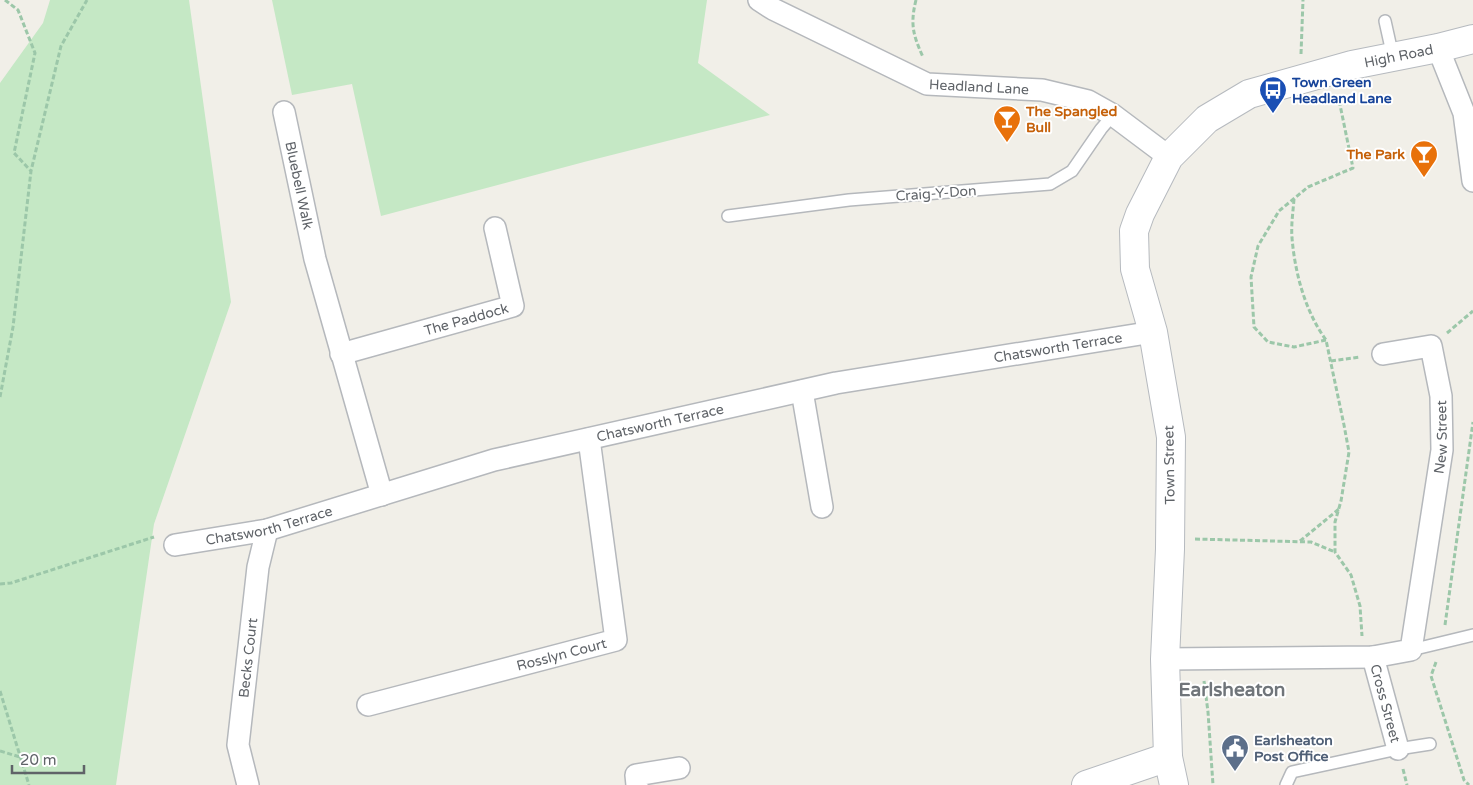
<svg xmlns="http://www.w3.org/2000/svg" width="1473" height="785" viewBox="0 0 1473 785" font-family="'Varela Round',sans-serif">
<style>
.green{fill:#c5e8c5}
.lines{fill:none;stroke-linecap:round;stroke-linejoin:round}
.lane-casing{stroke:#b5b8bc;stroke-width:14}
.street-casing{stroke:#b5b8bc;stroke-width:24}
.secondary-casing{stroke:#b6babf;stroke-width:30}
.path{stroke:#9cc7a9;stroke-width:3;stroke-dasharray:5 2.5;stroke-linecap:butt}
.lane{stroke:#fff;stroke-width:11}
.street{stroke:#fff;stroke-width:21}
.secondary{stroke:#fff;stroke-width:28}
.labels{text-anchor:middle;stroke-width:4;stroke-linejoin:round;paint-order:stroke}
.street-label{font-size:14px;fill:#5f6368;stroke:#fff}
.transit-label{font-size:14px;font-weight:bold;fill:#164399;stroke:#fff;text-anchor:start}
.food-label{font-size:14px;font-weight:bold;fill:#c56008;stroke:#fff;text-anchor:start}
.service-label{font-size:14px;font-weight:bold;fill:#4e5e75;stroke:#fff;text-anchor:start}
.district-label{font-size:19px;font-weight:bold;fill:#70757a;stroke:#fff}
</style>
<rect width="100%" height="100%" fill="#f1efe8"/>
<!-- green -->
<g class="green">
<polygon points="50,0 189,0 231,302 154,524 116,785 0,785 0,83 43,23"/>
<polygon points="272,0 707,0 698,63 770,115 584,162 381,216 352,84 292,95"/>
</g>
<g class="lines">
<!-- lane casing -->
<g class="lane-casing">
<g id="lane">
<polyline points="1385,21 1393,57"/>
<polyline points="728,216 849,200 1050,184 1072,171 1101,129 1113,115"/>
<polyline points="1411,650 1473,635"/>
<polyline points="1286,785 1292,772 1398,749 1430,744"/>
</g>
</g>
<!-- street casing -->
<g class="street-casing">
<g id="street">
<path id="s1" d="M759,0L773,9L927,84L1042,90L1088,101L1113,115L1169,157"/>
<polyline points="1438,48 1464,113 1473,181"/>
<path id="s2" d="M284,112L315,259L382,495"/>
<path id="s3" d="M341,354L513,306L495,228"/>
<polyline points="802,391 822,507"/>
<path id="s4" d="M175,545L267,530L494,460L836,383L1153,332"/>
<path id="s5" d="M1373,657L1398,749"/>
<path id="s6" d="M1165,659L1373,657L1411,650L1442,450L1441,396L1431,346L1383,354"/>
<path id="s7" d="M368,705L616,640L589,439"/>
<path id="s8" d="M248,785L238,745L258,567L267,530"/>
<polyline points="637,785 636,775 679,768"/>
</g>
</g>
<!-- secondary casing -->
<g class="secondary-casing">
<g id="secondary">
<polyline points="1086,785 1168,757"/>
<path id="s9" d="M1174,785L1168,757L1165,659L1170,549L1171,437L1153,332L1135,269L1134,231L1140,214L1169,157L1207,119L1249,94L1352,65L1438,48L1473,39"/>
</g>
</g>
<!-- path -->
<g class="path">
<polyline points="5,0 18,10 35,53 14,153 31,171"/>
<path d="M916,0C910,24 913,35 923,57"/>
<polyline points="1301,54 1303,0"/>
<path d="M1294,199C1293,212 1291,225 1292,238C1295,273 1305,311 1326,340L1344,425L1349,452L1341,501L1335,522V552L1351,575L1360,606L1362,636"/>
<polyline points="1447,333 1473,311"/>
<polyline points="1326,340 1294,347 1268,342 1254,327 1251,277 1258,246 1279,211 1308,187 1353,168 1338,95"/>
<polyline points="1331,361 1360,357"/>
<polyline points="0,397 13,327 31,171 61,46 87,0"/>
<polyline points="1195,539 1311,542 1335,552"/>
<polyline points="1300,541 1339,509"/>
<polyline points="0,584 11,583 154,537"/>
<polyline points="1445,625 1473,422"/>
<polyline points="1436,662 1431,676 1464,780 1469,785"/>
<polyline points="1204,681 1208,712 1213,785"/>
<polyline points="0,691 29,785"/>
<polyline points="0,751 20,757"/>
<polyline points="1403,769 1407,785"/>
</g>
<!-- lane -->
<use href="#lane" class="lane"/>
<!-- street -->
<use href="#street" class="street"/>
<!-- secondary -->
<use href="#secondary" class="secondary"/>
</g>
<!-- icons -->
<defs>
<g id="bus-pin" transform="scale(1.4375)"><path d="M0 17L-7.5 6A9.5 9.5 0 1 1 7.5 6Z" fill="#1a4fb4" stroke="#fff"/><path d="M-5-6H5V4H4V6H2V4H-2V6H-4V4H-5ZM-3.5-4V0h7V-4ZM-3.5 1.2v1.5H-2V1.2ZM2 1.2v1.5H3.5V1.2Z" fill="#fff"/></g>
<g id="bar-pin" transform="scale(1.4375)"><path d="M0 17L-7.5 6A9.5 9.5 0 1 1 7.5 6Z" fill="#e8710a" stroke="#fff"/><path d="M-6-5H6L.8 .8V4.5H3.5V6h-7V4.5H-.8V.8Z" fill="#fff"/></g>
<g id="civic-pin" transform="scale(1.4375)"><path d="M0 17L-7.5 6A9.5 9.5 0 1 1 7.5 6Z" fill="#5c6f8a" stroke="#fff"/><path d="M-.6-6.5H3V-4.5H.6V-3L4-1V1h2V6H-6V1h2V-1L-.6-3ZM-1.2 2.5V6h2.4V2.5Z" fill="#fff"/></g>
</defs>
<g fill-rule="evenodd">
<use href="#bus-pin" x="1273" y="90"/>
<use href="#bar-pin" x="1007" y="119"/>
<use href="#bar-pin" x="1424" y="154"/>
<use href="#civic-pin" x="1235" y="748"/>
</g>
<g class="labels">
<!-- street labels -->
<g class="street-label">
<text dy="5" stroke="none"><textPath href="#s9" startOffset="898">High Road</textPath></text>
<text dy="5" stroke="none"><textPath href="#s1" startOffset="240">Headland Lane</textPath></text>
<text dy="5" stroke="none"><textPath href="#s2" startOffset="75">Bluebell Walk</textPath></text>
<text transform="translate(936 193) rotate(-4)" y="5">Craig-Y-Don</text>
<text dy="5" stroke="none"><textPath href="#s3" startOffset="130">The Paddock</textPath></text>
<text dy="5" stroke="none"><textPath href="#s4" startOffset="906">Chatsworth Terrace</textPath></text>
<text dy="5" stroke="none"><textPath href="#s4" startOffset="501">Chatsworth Terrace</textPath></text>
<text dy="5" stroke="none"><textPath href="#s6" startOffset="462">New Street</textPath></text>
<text transform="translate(1169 465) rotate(-91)" y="5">Town Street</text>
<text dy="5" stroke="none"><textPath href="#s4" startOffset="96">Chatsworth Terrace</textPath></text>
<text dy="5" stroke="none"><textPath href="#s7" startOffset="200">Rosslyn Court</textPath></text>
<text dy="5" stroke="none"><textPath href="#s8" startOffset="129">Becks Court</textPath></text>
<text dy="5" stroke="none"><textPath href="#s5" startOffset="48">Cross Street</textPath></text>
</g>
<!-- transit labels -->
<g class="transit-label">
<text x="1292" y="87">Town Green<tspan x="1292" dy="16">Headland Lane</tspan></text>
</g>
<!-- food labels -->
<g class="food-label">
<text x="1026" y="116">The Spangled<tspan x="1026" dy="16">Bull</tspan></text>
<text x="1405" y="159" text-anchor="end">The Park</text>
</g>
<!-- service labels -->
<g class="service-label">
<text x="1254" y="745">Earlsheaton<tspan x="1254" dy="16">Post Office</tspan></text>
</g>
<!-- district labels -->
<g class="district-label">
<text x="1232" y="696">Earlsheaton</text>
</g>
</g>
<!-- scale -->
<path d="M12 765v8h72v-8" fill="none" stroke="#5f6368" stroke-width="2.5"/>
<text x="20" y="765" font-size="15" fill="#5f6368" stroke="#ffffff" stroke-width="4" paint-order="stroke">20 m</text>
</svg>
